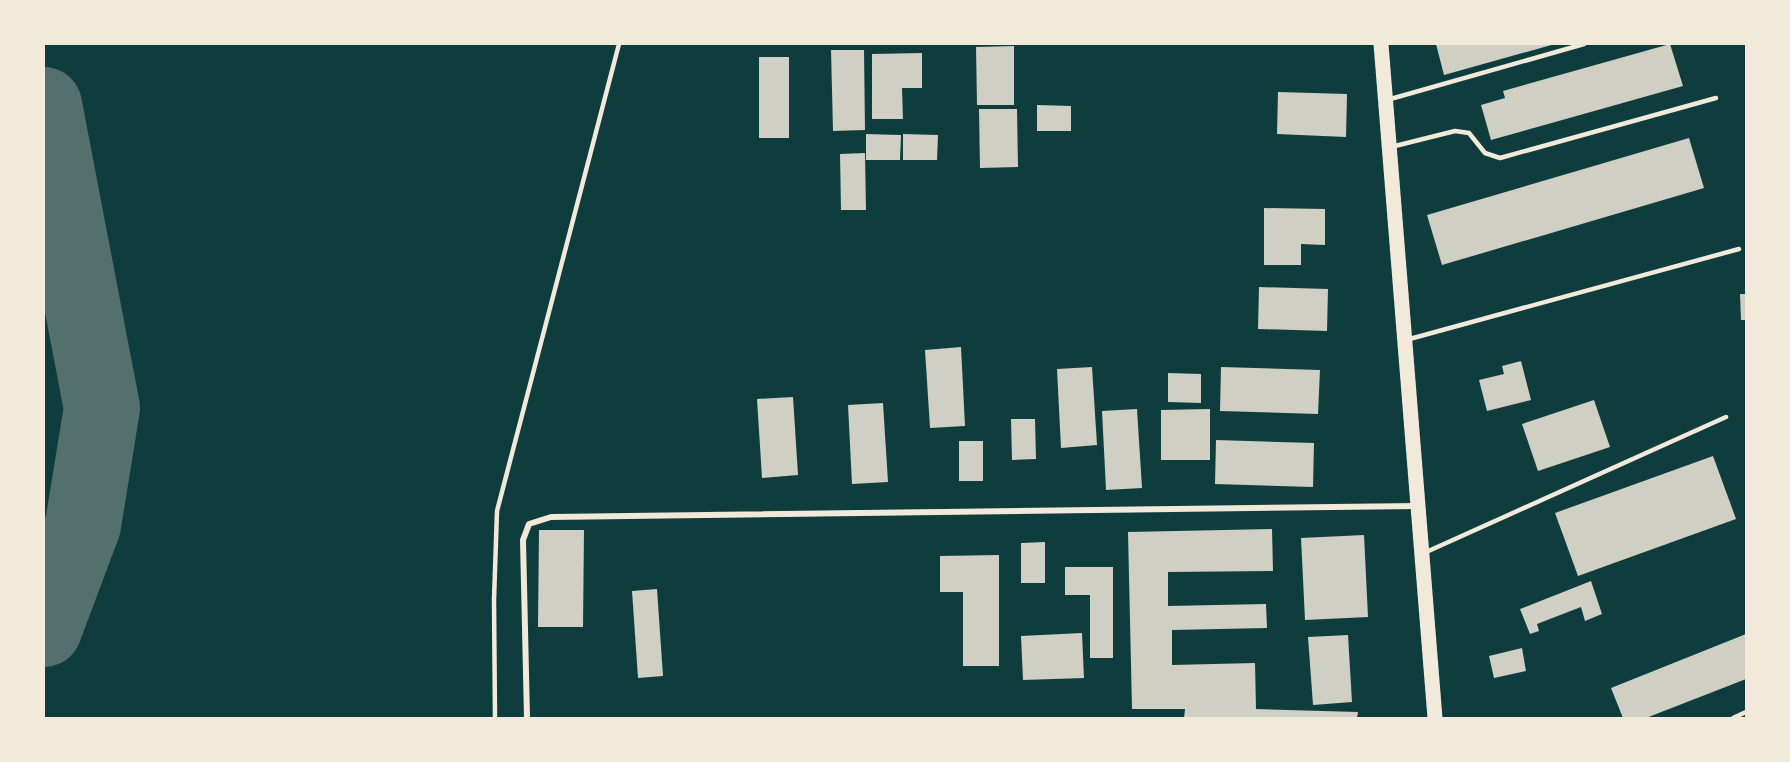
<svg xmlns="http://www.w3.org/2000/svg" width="1790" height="762" viewBox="0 0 1790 762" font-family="Montserrat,sans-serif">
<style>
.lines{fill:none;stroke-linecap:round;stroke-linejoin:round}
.taxiway{stroke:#53706d;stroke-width:76}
.building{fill:#cfcfc3}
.service{stroke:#f1e9da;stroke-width:4.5}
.minor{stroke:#f1e9da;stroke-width:6}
.primary{stroke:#f1e9da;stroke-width:15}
</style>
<rect width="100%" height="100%" fill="#0f3d3e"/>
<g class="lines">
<!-- taxiway -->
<polyline class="taxiway" points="44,105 102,408 83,525 44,629"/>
</g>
<!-- building -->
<g class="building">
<polygon points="1436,44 1555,44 1444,75"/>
<polygon points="1670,44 1683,86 1491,140 1481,105 1505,98 1503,91"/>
<polygon points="1014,46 1014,105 977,105 976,47"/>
<polygon points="831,50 864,50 865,130 833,131"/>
<polygon points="922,53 922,88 902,88 903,119 872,119 872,54"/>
<rect x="759" y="57" width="30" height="81"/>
<polygon points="1278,92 1347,94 1346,137 1277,134"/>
<polygon points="1037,105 1071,106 1071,131 1037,131"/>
<polygon points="979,109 1017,109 1018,167 980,168"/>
<polygon points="866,134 901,135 900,160 866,160"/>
<polygon points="903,134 938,135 937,160 903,160"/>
<polygon points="1689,138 1704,188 1442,265 1427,215"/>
<polygon points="865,153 866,210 841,210 840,154"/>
<polygon points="1264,208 1325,209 1325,245 1301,244 1301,265 1264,265"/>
<polygon points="1259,287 1328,289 1327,331 1258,329"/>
<polygon points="1740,294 1746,294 1746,320 1741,320"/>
<polygon points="961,347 965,426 930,428 925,350"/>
<polygon points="1521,361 1531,400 1487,411 1479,380 1504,374 1502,366"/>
<polygon points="1092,367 1097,445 1061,448 1057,369"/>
<polygon points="1221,367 1320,370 1318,414 1220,411"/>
<polygon points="1168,373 1201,374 1201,403 1168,402"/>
<polygon points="793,397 798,475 762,478 757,399"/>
<polygon points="1594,400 1610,447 1538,471 1522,424"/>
<polygon points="883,403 888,482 852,484 848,405"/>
<polygon points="1137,409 1142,488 1106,490 1102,411"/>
<polygon points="1210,409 1210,460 1161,460 1161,410"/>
<polygon points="1011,419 1035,419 1036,459 1012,460"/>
<polygon points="1216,440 1314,443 1313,487 1215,484"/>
<rect x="959" y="441" width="24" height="40"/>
<polygon points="1713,456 1736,519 1578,576 1555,513"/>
<polygon points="1272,529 1273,571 1168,572 1168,606 1266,604 1267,628 1172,630 1172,665 1255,663 1256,709 1358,712 1357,718 1184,718 1185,709 1132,709 1128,532"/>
<polygon points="539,530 584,530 583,627 538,627"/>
<polygon points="1364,535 1368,617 1305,620 1301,538"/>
<polygon points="1045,542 1045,583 1021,583 1021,543"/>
<polygon points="999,555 999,666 963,666 963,592 940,592 940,556"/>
<polygon points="1065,567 1113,567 1113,658 1090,658 1090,595 1065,595"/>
<polygon points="1591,581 1602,614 1585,621 1581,607 1537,624 1539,631 1530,634 1520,609"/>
<polygon points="657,589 663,676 638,678 632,591"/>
<polygon points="1082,633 1084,678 1023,680 1021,636"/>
<polygon points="1746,634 1746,679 1646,718 1623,718 1611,688"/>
<polygon points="1348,635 1352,702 1313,705 1308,637"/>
<polygon points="1522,648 1526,671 1494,678 1489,656"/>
</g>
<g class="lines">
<!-- service -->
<g class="service">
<polyline points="1387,100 1584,44"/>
<polyline points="1391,147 1455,131 1469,133 1485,153 1500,158 1716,98"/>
<polyline points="1406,340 1739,249"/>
<polyline points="1424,553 1726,417"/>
<polyline points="495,718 494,600 497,511 619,44"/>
<polyline points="1733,718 1746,712"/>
</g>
<!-- minor -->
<polyline class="minor" points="527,718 523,540 529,524 551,517 1417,506"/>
<!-- primary -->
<polyline class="primary" points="1381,44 1435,718"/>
</g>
<!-- border -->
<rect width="1790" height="762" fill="none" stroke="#f1e9da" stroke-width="90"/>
</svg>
